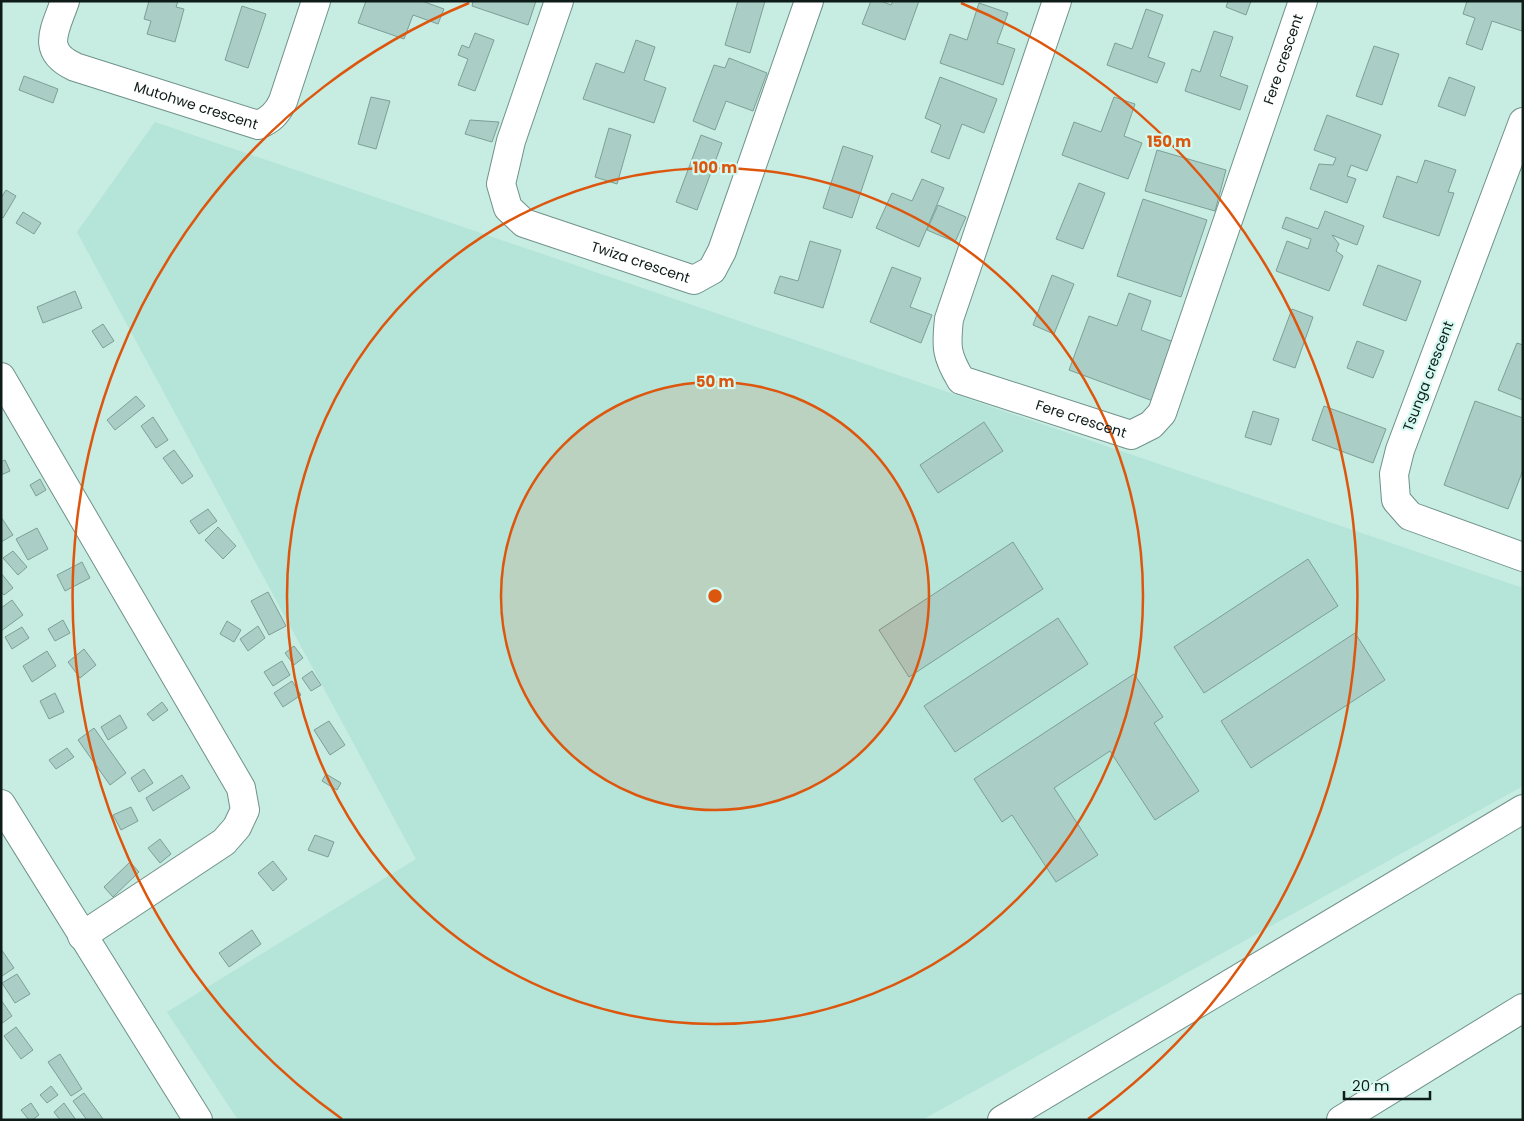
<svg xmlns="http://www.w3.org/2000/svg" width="1524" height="1121" viewBox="0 0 1524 1121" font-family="Poppins,sans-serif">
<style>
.built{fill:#b5e4d8}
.building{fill:#aacec5;stroke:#7c9f96}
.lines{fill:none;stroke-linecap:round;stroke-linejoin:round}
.minor-casing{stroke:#6f9289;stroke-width:30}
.minor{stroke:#fff;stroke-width:28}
.ring{fill:none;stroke:#dd560d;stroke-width:2.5}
.labels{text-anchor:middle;stroke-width:4.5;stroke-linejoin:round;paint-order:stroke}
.street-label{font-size:14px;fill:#0e1c19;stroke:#d4f9f0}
.centre{fill:#dd560d;stroke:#d4f9f0;stroke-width:2.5}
.ring-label{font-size:15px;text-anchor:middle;font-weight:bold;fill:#dd560d;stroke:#d4f9f0;stroke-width:4.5;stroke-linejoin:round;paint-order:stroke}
</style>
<rect width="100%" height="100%" fill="#c7ece2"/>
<!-- built -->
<polygon class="built" points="155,122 1523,588 1523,786 922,1120 238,1120 167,1012 416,859 77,232"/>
<!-- building -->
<g class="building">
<polygon points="149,1 178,1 176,7 184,9 175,42 147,34 151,21 144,19"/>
<polygon points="366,1 422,1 444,9 438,24 413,15 404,39 358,23"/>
<polygon points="473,1 536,1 528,25 472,6"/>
<polygon points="738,1 765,1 750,53 725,45"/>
<polygon points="871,1 881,1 891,5 893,1 919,1 905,40 862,24"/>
<polygon points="1228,1 1251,1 1246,15 1226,7"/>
<polygon points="1467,1 1523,1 1522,31 1492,21 1482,50 1466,44 1475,18 1463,14"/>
<polygon points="979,3 1008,13 997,43 1015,49 1003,85 940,63 950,34 967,40"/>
<polygon points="242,6 266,14 248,68 225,60"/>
<polygon points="1146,9 1163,15 1148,57 1165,63 1157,83 1107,65 1115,43 1132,49"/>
<polygon points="1214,31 1233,37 1220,76 1248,86 1240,110 1185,91 1192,69 1200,72"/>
<polygon points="475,33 494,40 475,91 458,85 468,59 458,55 462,45 469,48"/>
<polygon points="636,40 655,47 644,80 666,88 654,123 583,99 596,63 624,73"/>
<polygon points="1374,46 1399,54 1382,105 1356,96"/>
<polygon points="729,58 767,73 753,111 726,101 715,130 693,121 714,65 725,68"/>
<polygon points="24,76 58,89 53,103 19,90"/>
<polygon points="940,77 997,99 984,133 962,124 949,159 931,152 941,125 925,118"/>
<polygon points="1449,77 1475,87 1465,116 1438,106"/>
<polygon points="371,97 390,101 376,149 358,144"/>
<polygon points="1114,97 1135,104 1124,136 1142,143 1128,179 1062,155 1074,122 1101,132"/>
<polygon points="1327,115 1381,135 1367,171 1351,165 1347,176 1356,179 1347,203 1310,189 1319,164 1333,165 1336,158 1314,150"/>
<polygon points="470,120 499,122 492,142 465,134"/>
<polygon points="609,128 631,135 617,184 595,177"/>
<polygon points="701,135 722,143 697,210 676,202"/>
<polygon points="843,146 873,156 852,218 823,208"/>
<polygon points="1157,150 1226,170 1215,211 1145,191"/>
<polygon points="1425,160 1456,170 1448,192 1454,193 1439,236 1383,217 1397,176 1417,183"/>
<polygon points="922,179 944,188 919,247 876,228 892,193 912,201"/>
<polygon points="1079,183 1105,193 1083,249 1056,239"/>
<polygon points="6,190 16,196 3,218 1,216 1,198"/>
<polygon points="1143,199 1207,220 1181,297 1117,276"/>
<polygon points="938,205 966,217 955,242 927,230"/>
<polygon points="1325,211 1364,226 1357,245 1332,235 1339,244 1336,251 1343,256 1329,291 1276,271 1287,241 1308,249 1311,239 1282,228 1286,217 1318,229"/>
<polygon points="23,212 41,223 34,234 16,223"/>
<polygon points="810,241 841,250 823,308 774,293 780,276 798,281"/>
<polygon points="1378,265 1421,281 1406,321 1363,305"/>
<polygon points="892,267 921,278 910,307 932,315 921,343 870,322"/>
<polygon points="1052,275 1074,284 1054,334 1033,325"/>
<polygon points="75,291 82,308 43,323 37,307"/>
<polygon points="1129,293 1151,301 1141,330 1174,342 1153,401 1069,370 1089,316 1117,326"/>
<polygon points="1292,309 1313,317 1295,368 1273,360"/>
<polygon points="103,324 114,341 103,348 92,331"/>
<polygon points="1357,341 1384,351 1373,378 1347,368"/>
<polygon points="1517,343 1523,345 1523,400 1498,390"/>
<polygon points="136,396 145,406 115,430 107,420"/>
<polygon points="1475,401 1523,418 1523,470 1508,509 1444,485"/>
<polygon points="1324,406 1386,429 1373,463 1312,440"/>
<polygon points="1253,411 1279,419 1271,445 1245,437"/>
<polygon points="153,417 168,440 156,448 141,426"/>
<polygon points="984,422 1003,451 938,493 920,465"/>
<polygon points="174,450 193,476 182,484 163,458"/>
<polygon points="5,460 10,471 1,475 1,462"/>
<polygon points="40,479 46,490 36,496 30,485"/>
<polygon points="208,509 217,521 199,534 190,521"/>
<polygon points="1,517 13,535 1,542"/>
<polygon points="218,527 236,546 223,559 205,540"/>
<polygon points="37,528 48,549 28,560 16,539"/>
<polygon points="1013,542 1043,589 909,677 879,630"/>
<polygon points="13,551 27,567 18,575 3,558"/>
<polygon points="1308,559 1338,606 1204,693 1174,647"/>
<polygon points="82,562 90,578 65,591 57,575"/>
<polygon points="1,573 13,588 4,595 1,592"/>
<polygon points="268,592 286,626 269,635 251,601"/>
<polygon points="12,600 23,615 1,631 1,608"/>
<polygon points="1058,618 1088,664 955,752 924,706"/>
<polygon points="63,620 70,633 55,641 48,629"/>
<polygon points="227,621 241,630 234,642 220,634"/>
<polygon points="258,626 265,638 248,651 240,639"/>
<polygon points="22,627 29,638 12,649 5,637"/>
<polygon points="1355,633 1385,680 1251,768 1221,721"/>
<polygon points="294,646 303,658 294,665 285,653"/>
<polygon points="84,649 96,665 80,678 68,662"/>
<polygon points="47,651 56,666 32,682 23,666"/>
<polygon points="282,661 290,675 273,686 264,672"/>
<polygon points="312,671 321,685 311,691 302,678"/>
<polygon points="1134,674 1163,717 1154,723 1199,791 1155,820 1110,751 1054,788 1098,855 1056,882 1012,815 1002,822 974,779"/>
<polygon points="292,681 301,695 283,707 274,693"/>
<polygon points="55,693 64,712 49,719 40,701"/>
<polygon points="162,702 168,710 153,721 147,714"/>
<polygon points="120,715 127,728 108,740 101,727"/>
<polygon points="329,721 345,745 330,755 314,730"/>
<polygon points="94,728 126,773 110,785 78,740"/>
<polygon points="67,748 74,757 56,769 49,760"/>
<polygon points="144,769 153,783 139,792 131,778"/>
<polygon points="326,774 341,783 337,790 322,781"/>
<polygon points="182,775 190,788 153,811 146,798"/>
<polygon points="131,807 138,821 121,830 113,815"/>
<polygon points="315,835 334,842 328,857 308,850"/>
<polygon points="160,839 171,854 160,863 148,848"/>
<polygon points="273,861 287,879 273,891 258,873"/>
<polygon points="130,862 139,872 113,897 104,887"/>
<polygon points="252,930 261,944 229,967 219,953"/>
<polygon points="1,949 14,968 2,976 1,975"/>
<polygon points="17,974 30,994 15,1003 2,983"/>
<polygon points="1,1000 12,1016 1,1024"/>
<polygon points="16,1027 33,1050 21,1059 4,1036"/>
<polygon points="60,1054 82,1089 71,1096 48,1062"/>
<polygon points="51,1086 58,1095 47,1103 40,1095"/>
<polygon points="84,1093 103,1119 102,1120 87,1120 73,1101"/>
<polygon points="31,1103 39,1115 32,1120 29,1120 21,1110"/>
<polygon points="64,1103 76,1120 60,1120 54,1112"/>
</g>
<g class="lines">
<!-- minor casing -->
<g class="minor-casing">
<g id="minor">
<path id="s1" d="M65,1C55,30 40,51 75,67L258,125C270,120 277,114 283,101L316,1"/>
<path id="s2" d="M559,1L511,141L501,184L508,208L524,223L694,280L712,270L722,251L809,1"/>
<path id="s3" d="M1057,1L949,319C946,347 946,355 961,380L1131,435L1151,425L1162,413L1303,1"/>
<polyline points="1523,122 1400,450 1394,474 1396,500 1410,516 1523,557"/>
<polyline points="1,377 241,788 245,810 237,827 224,842 82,936"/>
<polyline points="1,804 198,1120"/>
<polyline points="1002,1120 1523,809"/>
<polyline points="1341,1120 1523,1008"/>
</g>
</g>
<!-- minor -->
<use href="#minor" class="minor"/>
</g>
<!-- distance rings -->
<circle cx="715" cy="596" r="214" fill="#dd560d" fill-opacity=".12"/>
<g class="ring">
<circle cx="715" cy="596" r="214"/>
<circle cx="715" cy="596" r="428"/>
<path d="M342 1119A642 642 0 0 1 469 3M961 3A642 642 0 0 1 1088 1119"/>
</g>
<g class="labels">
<!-- street labels -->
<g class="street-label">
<text dy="5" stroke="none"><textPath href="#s3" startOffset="991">Fere crescent</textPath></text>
<text dy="5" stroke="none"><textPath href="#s1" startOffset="205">Mutohwe crescent</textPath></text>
<text dy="5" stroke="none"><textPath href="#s2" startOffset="362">Twiza crescent</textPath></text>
<text transform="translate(1428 376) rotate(-69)" y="5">Tsunga crescent</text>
<text dy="5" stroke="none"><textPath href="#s3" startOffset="526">Fere crescent</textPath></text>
</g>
</g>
<circle cx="715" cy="596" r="8" class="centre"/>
<g class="ring-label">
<text x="1169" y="147">150 m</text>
<text x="715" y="173">100 m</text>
<text x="715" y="387">50 m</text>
</g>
<!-- border -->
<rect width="1524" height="1121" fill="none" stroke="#0e1c19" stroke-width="5"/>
<!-- scale -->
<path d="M1344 1091v8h86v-8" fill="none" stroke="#0e1c19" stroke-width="2.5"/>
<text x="1352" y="1091" font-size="15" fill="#0e1c19" stroke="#d4f9f0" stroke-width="4" paint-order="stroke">20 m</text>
</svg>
